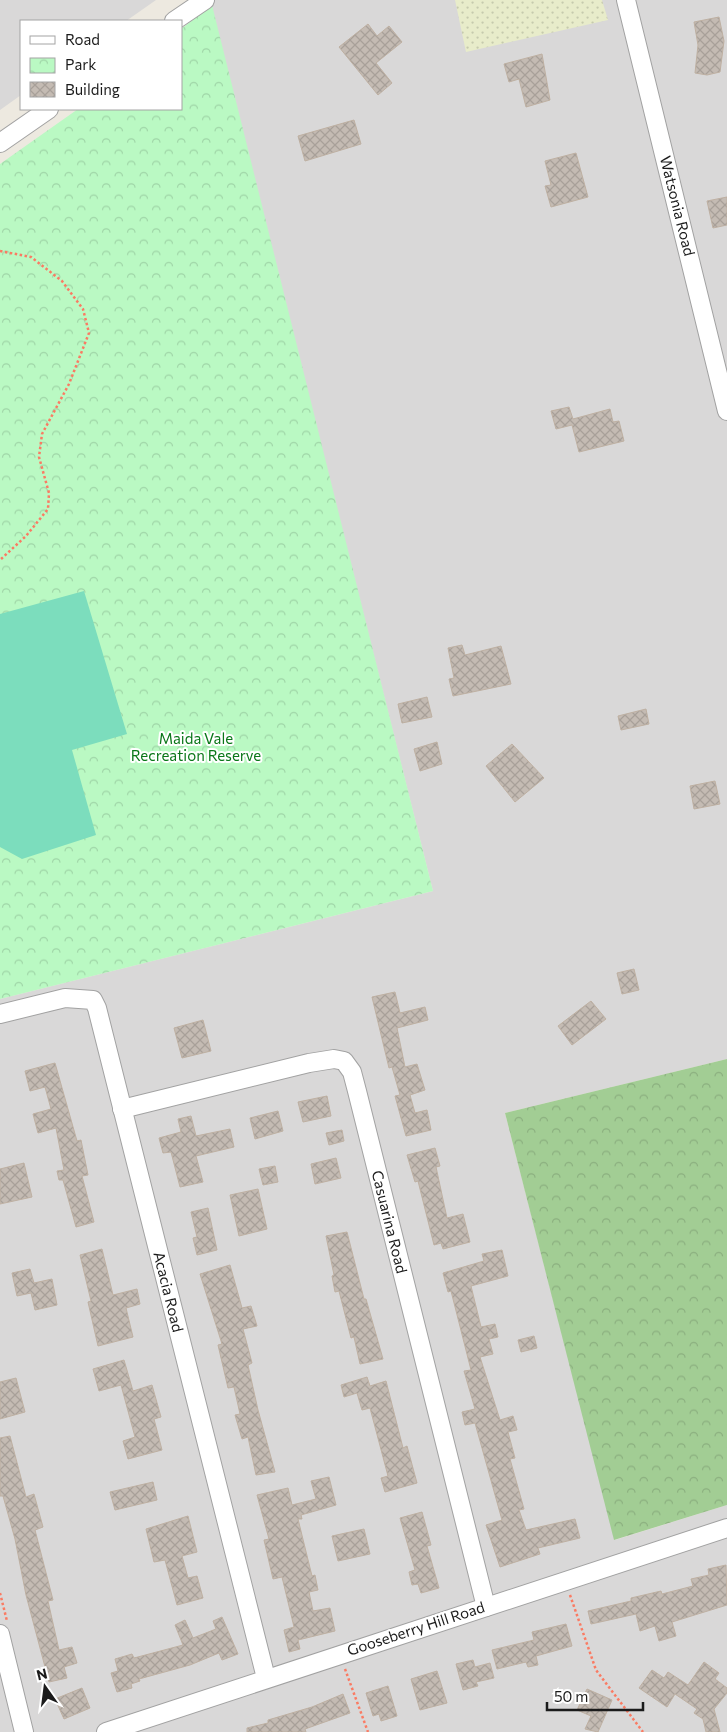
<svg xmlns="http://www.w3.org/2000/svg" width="727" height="1732" viewBox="0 0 727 1732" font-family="Commissioner,sans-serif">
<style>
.residential{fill:#d9d8d8}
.farmland{fill:url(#farmland-dots)}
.forest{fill:url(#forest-crowns)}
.park{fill:url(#park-crowns)}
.pitch{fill:#7cddbd}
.building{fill:url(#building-cross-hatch);stroke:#beb0a2}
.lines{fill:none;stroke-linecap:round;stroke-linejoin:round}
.minor-casing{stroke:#a2a2a2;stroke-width:20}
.path{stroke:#fa7b63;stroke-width:2.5;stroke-dasharray:2.5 2.5;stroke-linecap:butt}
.minor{stroke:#fff;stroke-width:18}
.labels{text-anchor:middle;stroke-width:4;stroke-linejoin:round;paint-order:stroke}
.street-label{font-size:15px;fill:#1b1b1b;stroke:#fff}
.park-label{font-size:15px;fill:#0a7719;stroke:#fff}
</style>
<defs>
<pattern id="farmland-dots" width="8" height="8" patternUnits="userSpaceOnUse" patternTransform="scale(1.25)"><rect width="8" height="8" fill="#e8ecca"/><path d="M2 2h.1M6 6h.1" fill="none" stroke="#c6caad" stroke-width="1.8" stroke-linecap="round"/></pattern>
<pattern id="forest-crowns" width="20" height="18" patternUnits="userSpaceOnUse" patternTransform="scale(1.25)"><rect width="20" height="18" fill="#a2cd94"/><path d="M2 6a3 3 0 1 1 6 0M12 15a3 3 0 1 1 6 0" fill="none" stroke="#8baf7f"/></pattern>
<pattern id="park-crowns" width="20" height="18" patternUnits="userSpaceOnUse" patternTransform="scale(1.25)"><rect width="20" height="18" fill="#baf9c3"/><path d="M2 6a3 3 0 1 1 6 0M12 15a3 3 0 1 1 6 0" fill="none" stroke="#9fd5a7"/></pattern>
<pattern id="building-cross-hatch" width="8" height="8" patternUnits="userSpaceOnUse" patternTransform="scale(1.25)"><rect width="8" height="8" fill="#c4bbb3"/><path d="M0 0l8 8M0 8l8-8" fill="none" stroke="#a8a099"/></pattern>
</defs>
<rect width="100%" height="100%" fill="#ede9e0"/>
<!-- residential -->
<g class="residential">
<polygon points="0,0 156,0 126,21 21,21 21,95 0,110"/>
<polygon points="209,0 727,0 727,1059 505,1113 615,1540 727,1505 727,1732 0,1732 0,999 433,891"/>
</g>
<!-- farmland -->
<polygon class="farmland" points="455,0 602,0 608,20 466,52"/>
<!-- forest -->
<polygon class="forest" points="727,1059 727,1505 614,1540 505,1113"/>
<!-- park -->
<polygon class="park" points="212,5 433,891 0,999 0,164 78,109 181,109 181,29"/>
<!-- pitch -->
<polygon class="pitch" points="84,591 127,734 72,750 96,835 22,859 0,847 0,614"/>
<!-- building -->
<g class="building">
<polygon points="719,17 724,41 720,72 707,75 695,73 698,45 694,22"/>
<polygon points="368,24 377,36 389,26 402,42 376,63 392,83 378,95 339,47"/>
<polygon points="542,54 550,100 526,107 519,79 509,82 504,64"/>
<polygon points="354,120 361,144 305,161 298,136"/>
<polygon points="576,153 588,197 551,207 545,186 551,185 545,161"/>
<polygon points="727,197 727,225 713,228 707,201"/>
<polygon points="569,407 573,419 610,409 613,422 619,421 624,441 579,452 572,425 556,429 551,411"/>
<polygon points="462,645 465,655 501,646 511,684 453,696 449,679 454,678 448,648"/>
<polygon points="427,697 432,717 402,723 398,704"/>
<polygon points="646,709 649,724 621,730 618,716"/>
<polygon points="437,742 442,764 420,771 414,749"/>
<polygon points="512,744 544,778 515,802 486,766"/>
<polygon points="715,781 720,804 694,809 690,786"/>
<polygon points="634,969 639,990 622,994 617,973"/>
<polygon points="395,992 400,1013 425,1007 428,1020 397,1028 405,1067 417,1064 425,1090 410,1095 415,1113 427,1110 431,1130 406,1136 395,1096 400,1095 392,1067 389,1068 372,997"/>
<polygon points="591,1001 606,1019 572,1045 558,1026"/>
<polygon points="203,1020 211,1051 182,1058 174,1028"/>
<polygon points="55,1063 77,1141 81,1140 88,1175 82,1176 94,1222 76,1227 63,1180 59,1180 57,1171 64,1170 56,1128 38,1133 33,1114 51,1109 45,1087 30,1091 25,1071"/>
<polygon points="327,1096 331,1116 303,1122 298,1102"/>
<polygon points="278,1111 283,1131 255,1139 250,1118"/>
<polygon points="191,1116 196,1136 230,1129 234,1147 196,1156 203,1182 180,1187 171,1152 163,1153 159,1138 181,1132 178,1119"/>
<polygon points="342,1130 344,1141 329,1145 326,1133"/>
<polygon points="435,1148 440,1166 436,1167 447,1218 463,1214 470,1242 443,1249 441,1243 434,1245 418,1181 415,1182 407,1155"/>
<polygon points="336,1158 341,1178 315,1184 311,1164"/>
<polygon points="24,1163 32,1197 0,1204 0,1169"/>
<polygon points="275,1166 278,1182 263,1185 259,1169"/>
<polygon points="258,1189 267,1229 239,1236 230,1195"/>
<polygon points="208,1208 217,1250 197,1255 193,1238 197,1237 191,1212"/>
<polygon points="347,1232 364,1299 366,1299 383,1359 360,1364 354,1337 351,1338 339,1291 335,1292 332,1276 334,1275 326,1236"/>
<polygon points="102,1249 113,1295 137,1289 140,1304 126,1308 133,1337 98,1346 88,1302 91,1301 80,1255"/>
<polygon points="502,1250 508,1276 471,1286 481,1327 495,1324 498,1337 489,1339 493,1354 480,1357 500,1420 513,1416 517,1430 508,1432 515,1458 510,1459 524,1509 519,1510 526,1530 575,1519 580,1538 538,1548 540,1554 500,1567 486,1525 502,1520 475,1423 465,1425 462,1412 475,1409 464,1371 471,1370 451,1291 448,1292 443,1273 484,1261 482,1254"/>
<polygon points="230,1265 242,1308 251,1306 257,1326 243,1329 252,1363 248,1365 258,1410 275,1472 256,1475 248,1437 242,1439 235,1415 240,1414 234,1387 228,1388 218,1345 222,1344 200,1274"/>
<polygon points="30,1269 34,1283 52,1279 57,1305 35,1310 31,1293 17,1296 12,1273"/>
<polygon points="534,1336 537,1348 521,1352 518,1340"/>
<polygon points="124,1360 133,1391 152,1385 161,1417 154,1419 162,1450 128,1459 123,1441 135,1437 121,1385 99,1391 93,1369"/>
<polygon points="367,1377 370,1386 386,1381 403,1448 407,1446 417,1483 385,1492 381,1478 388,1476 370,1408 362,1410 357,1393 344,1397 341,1385"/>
<polygon points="16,1378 25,1412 0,1419 0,1382"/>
<polygon points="10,1436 26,1497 34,1494 43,1527 35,1530 53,1600 48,1601 59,1650 72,1647 77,1663 64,1667 67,1678 49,1682 26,1595 15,1539 3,1496 0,1496 0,1438"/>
<polygon points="329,1477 336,1505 301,1515 302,1519 298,1519 312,1576 315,1575 318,1590 309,1592 313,1611 330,1608 335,1631 298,1640 300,1649 289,1652 284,1630 294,1627 282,1577 273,1579 264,1540 269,1539 257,1495 288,1488 292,1505 316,1499 311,1481"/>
<polygon points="153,1482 157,1500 115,1510 110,1492"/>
<polygon points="422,1512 431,1545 427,1546 439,1588 421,1593 418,1584 412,1585 409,1572 415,1570 400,1518"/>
<polygon points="188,1516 197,1552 182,1556 188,1578 197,1576 203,1598 177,1605 165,1560 154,1562 146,1529"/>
<polygon points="364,1529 370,1554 338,1561 332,1536"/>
<polygon points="726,1565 727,1605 672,1622 676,1636 659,1641 655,1626 640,1631 636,1614 591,1624 588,1611 631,1601 631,1598 661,1591 662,1594 693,1586 691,1579 709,1575 708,1569"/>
<polygon points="222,1617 238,1654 222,1660 219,1653 190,1665 139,1679 140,1681 131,1684 132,1688 117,1692 111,1673 118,1671 115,1659 132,1654 134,1658 183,1645 175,1625 185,1620 193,1638 216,1629 213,1621"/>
<polygon points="566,1624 572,1646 536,1656 538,1665 528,1667 526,1662 497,1669 492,1650 534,1640 532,1632"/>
<polygon points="473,1660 475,1667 490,1663 494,1678 476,1682 478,1686 463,1690 456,1664"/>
<polygon points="704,1662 719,1673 715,1679 727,1688 727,1693 714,1709 720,1732 706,1732 703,1719 694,1713 697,1709 675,1694 667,1707 639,1688 652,1670 664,1678 668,1672 688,1685"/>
<polygon points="437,1671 447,1703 420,1710 411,1679"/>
<polygon points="388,1686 397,1716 381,1721 379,1714 373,1716 366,1693"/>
<polygon points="82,1688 90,1708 64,1719 55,1699"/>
<polygon points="587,1689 612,1700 598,1732 585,1729 591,1716 577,1710"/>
<polygon points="343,1694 350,1713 305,1729 306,1732 247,1732 247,1728 268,1723 268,1720 312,1707"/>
</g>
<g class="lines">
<!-- minor casing -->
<g class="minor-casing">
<g id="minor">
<polyline points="626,0 727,411"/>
<polyline points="174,21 205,0"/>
<polyline points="0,143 49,109"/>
<polyline points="0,1014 65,998 93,1000 97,1008 266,1678"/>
<polyline points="122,1109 309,1063 334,1059 344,1061 352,1072 357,1091 486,1607"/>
<polyline points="0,1634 24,1732"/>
<polyline points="106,1732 727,1528"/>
</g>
</g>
<!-- path -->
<g class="path">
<polyline points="0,251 31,257 62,281 83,309 89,333 69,384 42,434 39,457 49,493 48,509 26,536 0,560"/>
<polyline points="0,1593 7,1621"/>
<polyline points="570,1595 596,1670 643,1732"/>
<polyline points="345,1669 368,1732"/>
</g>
<!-- minor -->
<use href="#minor" class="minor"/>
</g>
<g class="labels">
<!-- street labels -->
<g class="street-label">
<text transform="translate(677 206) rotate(76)" y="5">Watsonia Road</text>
<text transform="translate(389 1222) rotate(76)" y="5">Casuarina Road</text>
<text transform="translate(168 1292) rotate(76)" y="5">Acacia Road</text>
<text transform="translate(416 1629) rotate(-18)" y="5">Gooseberry Hill Road</text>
</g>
<!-- park labels -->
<g class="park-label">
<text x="196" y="744">Maida Vale<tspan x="196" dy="17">Recreation Reserve</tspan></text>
</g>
</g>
<!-- legend -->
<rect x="20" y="20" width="162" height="90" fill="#ffffff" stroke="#a4a4a4"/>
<rect x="30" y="36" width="25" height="8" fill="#ffffff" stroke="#a4a4a4"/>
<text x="65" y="45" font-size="15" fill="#1b1b1b">Road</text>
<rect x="30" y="58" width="25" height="15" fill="url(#park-crowns)" stroke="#a4a4a4"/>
<text x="65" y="70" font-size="15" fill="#1b1b1b">Park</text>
<rect x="30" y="82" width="25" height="15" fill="url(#building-cross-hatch)" stroke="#a4a4a4"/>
<text x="65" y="95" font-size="15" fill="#1b1b1b">Building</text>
<!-- north arrow -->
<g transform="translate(45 1687) rotate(346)" stroke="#ffffff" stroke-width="4" paint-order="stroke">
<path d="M0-4L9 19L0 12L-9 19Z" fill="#1b1b1b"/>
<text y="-8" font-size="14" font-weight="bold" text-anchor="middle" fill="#1b1b1b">N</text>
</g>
<!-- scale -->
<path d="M547 1702v8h96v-8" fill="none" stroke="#1b1b1b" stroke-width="2.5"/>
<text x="554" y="1702" font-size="15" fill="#1b1b1b" stroke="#ffffff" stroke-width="4" paint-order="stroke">50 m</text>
</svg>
